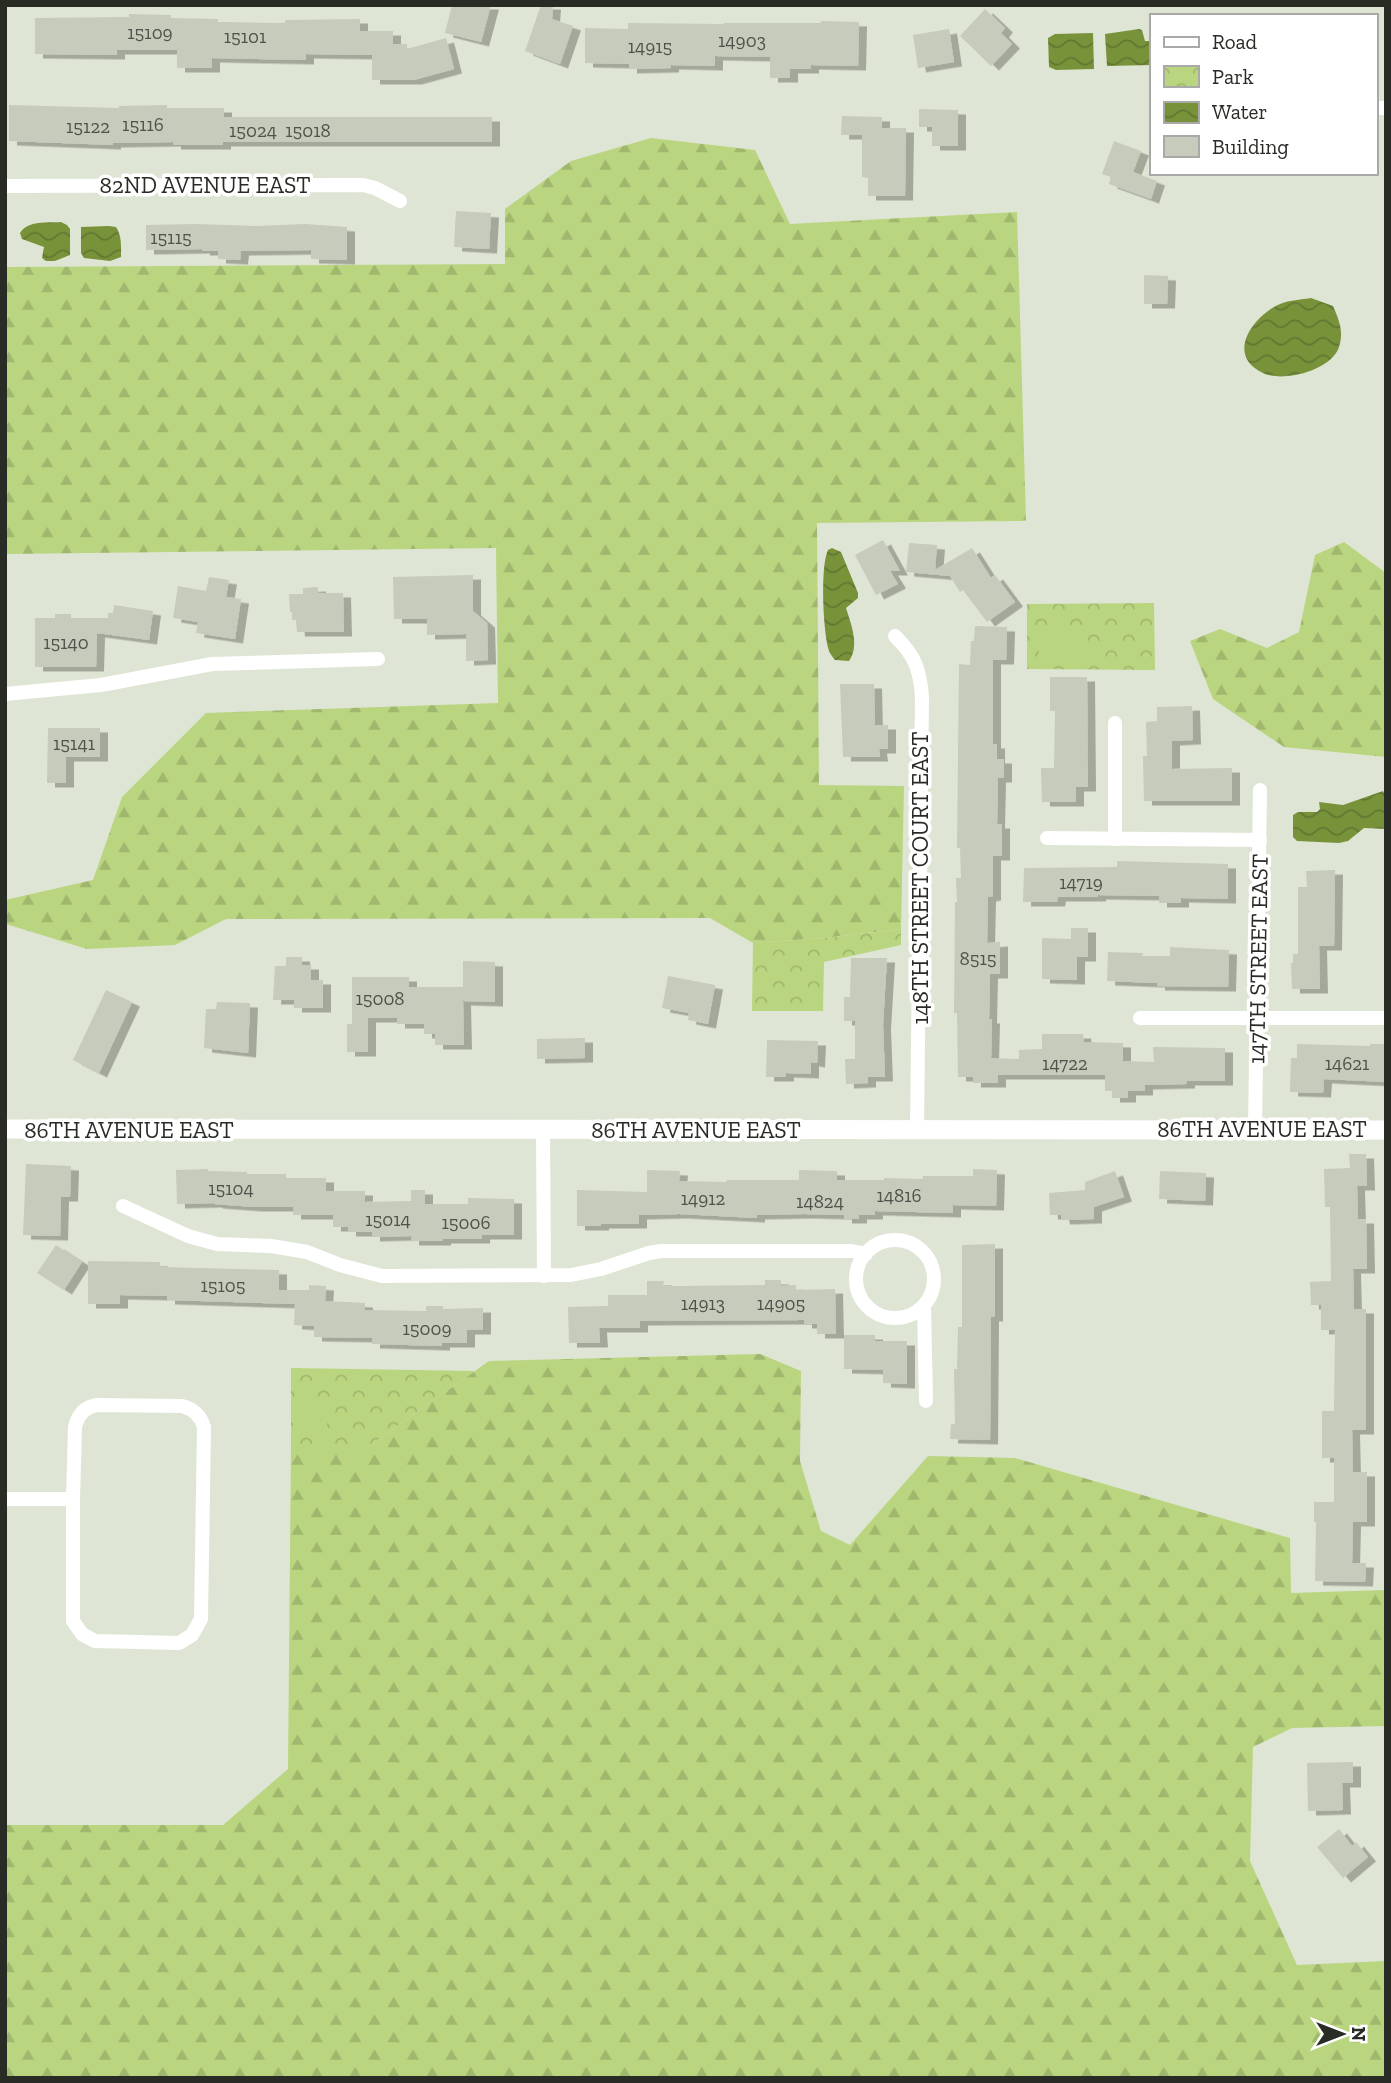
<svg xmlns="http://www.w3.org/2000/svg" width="1391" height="2083" viewBox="0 0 1391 2083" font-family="'Zilla Slab',serif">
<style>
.forest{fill:url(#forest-firs)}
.park{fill:url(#park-crowns)}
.pitch{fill:#bad580}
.water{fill:url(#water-waves)}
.building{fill:#c6cbbc;filter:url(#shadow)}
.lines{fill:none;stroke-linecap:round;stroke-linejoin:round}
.street{stroke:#fff;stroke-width:14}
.secondary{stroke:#fff;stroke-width:19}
.labels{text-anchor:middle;stroke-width:7;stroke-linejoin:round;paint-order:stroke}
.number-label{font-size:19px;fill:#50534b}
.street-label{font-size:23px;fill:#292b25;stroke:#fff}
</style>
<defs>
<pattern id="forest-firs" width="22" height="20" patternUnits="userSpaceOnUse" patternTransform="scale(1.75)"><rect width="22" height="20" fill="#bad580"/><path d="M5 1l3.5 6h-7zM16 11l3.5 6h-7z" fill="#a0b76e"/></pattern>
<pattern id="park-crowns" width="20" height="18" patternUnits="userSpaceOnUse" patternTransform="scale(1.75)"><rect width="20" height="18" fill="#bad580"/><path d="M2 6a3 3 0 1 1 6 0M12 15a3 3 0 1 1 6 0" fill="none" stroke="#a0b76e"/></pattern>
<pattern id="water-waves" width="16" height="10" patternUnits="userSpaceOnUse" patternTransform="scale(1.75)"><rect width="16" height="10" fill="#78923a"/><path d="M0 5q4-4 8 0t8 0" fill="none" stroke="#627731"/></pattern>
<filter id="shadow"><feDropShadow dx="8" dy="4.5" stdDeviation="0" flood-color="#0004"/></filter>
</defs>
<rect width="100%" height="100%" fill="#dfe5d4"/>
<!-- forest -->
<g class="forest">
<polygon points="651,138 755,150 790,224 1017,212 1026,521 817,523 819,785 904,786 901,929 824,938 753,943 710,918 226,919 175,945 87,949 6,924 5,900 93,880 122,797 206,713 498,703 496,548 5,554 5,267 505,264 505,209 571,161"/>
<polygon points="1344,542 1386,573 1386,757 1284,747 1213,699 1190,641 1220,629 1267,648 1299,632 1315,555"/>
<polygon points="760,1354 801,1371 800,1461 821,1531 850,1545 928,1456 1015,1458 1290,1538 1291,1593 1386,1590 1386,1726 1292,1728 1253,1747 1250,1861 1297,1965 1386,1961 1386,2078 5,2078 5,1825 223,1825 288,1769 291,1448 366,1448 489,1361"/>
</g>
<!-- park -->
<g class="park">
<polygon points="1154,603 1155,670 1027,669 1027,604"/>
<polygon points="901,929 901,945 824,962 823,1011 752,1011 753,943 824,938"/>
<polygon points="291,1368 475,1371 366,1448 291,1448"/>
</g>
<!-- pitch -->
<g class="pitch">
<polygon points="1039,626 1086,626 1086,657 1039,658"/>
<rect x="293" y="1406" width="34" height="28"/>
</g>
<!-- water -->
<g class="water">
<polygon points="1139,29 1142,30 1145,41 1151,41 1151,65 1107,66 1105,34"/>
<polygon points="1093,33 1094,69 1056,70 1049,67 1048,38 1055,34"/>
<path d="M61,222L67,225L70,229V255L55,261H46L42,258L44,247L22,239L20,233C28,220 47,223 61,222Z"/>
<path d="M109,226L116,227C122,236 121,246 121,257L110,261L84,258L81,253V227Z"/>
<path d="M1311,298L1333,306C1339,320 1344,331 1339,347C1332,370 1283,383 1263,373C1227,356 1250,321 1274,307C1285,300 1299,300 1311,298Z"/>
<path d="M832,548L841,552L858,593V598L846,608C851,624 860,646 849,661L835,660C834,659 829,652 829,651C823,633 820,566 828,550Z"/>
<polygon points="1383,791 1386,797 1386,829 1364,828 1348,841 1339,843 1297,841 1293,837 1293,815 1298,812 1317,812 1320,809 1319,802 1343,805"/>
</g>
<!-- building -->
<g class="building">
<polygon points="452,5 491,5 481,42 445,33"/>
<polygon points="541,5 553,5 552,19 573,26 560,64 525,51"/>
<polygon points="985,9 1005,28 1001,33 1012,44 991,66 960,36"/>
<polygon points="129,14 171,15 171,18 218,19 218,22 285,23 285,20 360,19 360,31 393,31 393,44 407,44 407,49 446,38 454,69 414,80 372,80 372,55 306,54 306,60 212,58 212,68 177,68 177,50 117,50 117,55 35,54 35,18 129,17"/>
<polygon points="821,21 859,22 858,66 811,65 811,69 790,69 790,78 770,78 770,57 715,56 715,66 671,65 671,68 629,69 629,64 585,63 585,28 628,29 628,23 724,24 724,23 821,23"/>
<polygon points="949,29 954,62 918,68 913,35"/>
<polygon points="9,105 119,108 119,106 167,105 167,108 224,108 224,117 492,117 492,142 223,142 223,145 173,145 173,142 113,143 113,145 9,141"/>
<polygon points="919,109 958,110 958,146 932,146 932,127 919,127"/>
<polygon points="842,116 882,117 882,128 906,128 905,196 868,196 868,178 862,177 862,135 841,135"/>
<polygon points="1114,141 1141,151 1133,172 1157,181 1151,199 1109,184 1111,177 1102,174"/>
<polygon points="456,211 491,213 489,249 454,247"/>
<polygon points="196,224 256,226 306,224 347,227 347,260 311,259 311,250 241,251 240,260 218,259 218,251 202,251 202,249 146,250 146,225"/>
<polygon points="1144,275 1168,276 1167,304 1144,304"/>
<polygon points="883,540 900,571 890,571 898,584 876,595 855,555"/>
<polygon points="909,543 937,545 935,570 972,548 991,578 995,575 1015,602 987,622 963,590 960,592 950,576 906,572"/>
<polygon points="473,575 473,611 487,623 488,660 466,661 466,634 427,635 427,619 394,619 393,577"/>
<polygon points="209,577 229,580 226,597 241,599 235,639 196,633 198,622 173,618 178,586 206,591"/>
<polygon points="318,587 318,593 343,593 344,632 297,632 296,620 292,620 292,612 290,612 289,594 303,594 303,588"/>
<polygon points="114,605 153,611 149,640 97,633 96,667 35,667 35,618 55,618 55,614 71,614 71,618 108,618 108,613 113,613"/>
<polygon points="975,626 1007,627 1006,660 993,660 993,744 997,744 997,759 1004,759 1004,778 998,778 997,824 1002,824 1002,856 993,856 993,896 988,897 987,943 1000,942 1000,974 990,974 989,1019 992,1019 991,1058 1019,1059 1019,1050 1042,1049 1042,1034 1083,1034 1084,1042 1123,1043 1123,1061 1154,1062 1153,1047 1225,1048 1225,1081 1187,1081 1187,1084 1145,1085 1145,1091 1128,1091 1128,1098 1112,1098 1112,1091 1105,1091 1105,1075 998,1075 998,1083 973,1083 973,1077 958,1077 957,1013 954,1013 955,902 957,902 956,878 961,878 960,848 957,848 959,664 970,665 971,641 974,641"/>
<polygon points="1050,677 1087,677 1088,787 1076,787 1076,802 1042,802 1041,768 1054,768 1055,711 1050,711"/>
<polygon points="840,684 874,684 875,725 888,725 888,749 879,749 880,757 843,757"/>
<polygon points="1192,706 1193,740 1172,741 1172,769 1232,768 1232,801 1144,801 1143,756 1147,756 1146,722 1157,721 1157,707"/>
<polygon points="48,728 100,728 100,757 66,757 66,783 47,783"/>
<polygon points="1117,861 1228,864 1228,899 1181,898 1181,903 1159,903 1159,896 1098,895 1098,897 1058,897 1057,902 1023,902 1024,868 1117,867"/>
<polygon points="1335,870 1334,946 1319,946 1320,989 1292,989 1291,963 1293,963 1293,954 1298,954 1298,887 1307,887 1306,871"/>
<polygon points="1071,928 1088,928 1088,957 1077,957 1077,980 1042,979 1042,938 1071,939"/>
<polygon points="1170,947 1229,950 1228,987 1157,986 1157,983 1107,981 1108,952 1143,953 1142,956 1170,956"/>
<polygon points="286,957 302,957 302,965 311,965 311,980 323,980 323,1008 294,1008 294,1000 273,1000 275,966 286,966"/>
<polygon points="851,958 887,958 883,1025 885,1077 868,1077 868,1083 846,1084 845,1059 855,1059 855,1021 844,1021 844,997 850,997"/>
<polygon points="463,961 495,962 495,1002 463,1001 464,1045 435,1045 435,1034 424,1034 424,1024 397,1024 397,1018 368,1018 368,1052 347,1052 347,1024 352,1024 352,977 409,977 409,987 463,987"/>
<polygon points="668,976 715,985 708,1024 688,1020 689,1013 662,1008"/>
<polygon points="106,990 132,1002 99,1073 73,1060"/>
<polygon points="217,1002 250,1003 248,1053 204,1048 206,1009 216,1009"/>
<polygon points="585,1038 585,1058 537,1059 537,1039"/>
<polygon points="767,1040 818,1041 817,1063 811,1062 811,1074 786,1073 786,1077 766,1077"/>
<polygon points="1297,1044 1370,1046 1370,1044 1386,1044 1386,1082 1324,1079 1323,1093 1290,1092 1291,1058 1297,1058"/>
<polygon points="1349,1154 1366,1154 1367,1186 1357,1186 1358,1219 1366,1219 1367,1269 1353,1269 1354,1309 1366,1309 1366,1430 1352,1430 1353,1472 1367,1472 1367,1522 1353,1522 1352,1563 1366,1563 1365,1582 1315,1581 1316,1522 1314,1522 1314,1502 1334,1502 1334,1458 1322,1458 1322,1411 1334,1411 1335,1330 1321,1330 1321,1305 1311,1305 1310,1282 1331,1281 1330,1207 1325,1207 1324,1169 1350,1168"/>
<polygon points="26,1164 71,1166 70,1197 61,1197 60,1236 23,1235"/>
<polygon points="208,1169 208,1171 247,1172 247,1174 286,1174 286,1178 326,1178 326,1191 365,1191 365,1202 411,1201 411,1190 425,1190 425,1204 468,1204 468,1198 514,1199 514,1235 482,1235 482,1239 443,1239 443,1241 411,1241 411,1236 372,1237 372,1232 348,1232 348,1227 333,1227 333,1215 293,1215 293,1207 254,1207 214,1204 215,1203 177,1204 176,1170"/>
<polygon points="973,1169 997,1170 996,1206 953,1205 953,1213 875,1211 875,1215 859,1215 859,1219 844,1219 844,1215 804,1214 757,1215 757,1218 679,1214 639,1215 639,1224 601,1224 601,1226 577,1226 577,1190 647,1192 647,1170 680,1171 679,1181 726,1182 727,1180 799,1180 799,1170 837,1171 837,1180 884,1180 884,1178 923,1179 923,1176 973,1176"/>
<polygon points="1115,1171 1124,1197 1094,1207 1094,1219 1062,1220 1061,1215 1050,1215 1049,1193 1085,1190 1085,1182"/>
<polygon points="1160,1171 1206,1173 1205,1201 1159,1199"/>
<polygon points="995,1244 995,1317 991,1317 990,1440 950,1439 951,1424 955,1424 954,1369 957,1369 958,1327 962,1327 962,1245"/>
<polygon points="56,1245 82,1262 64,1290 37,1273"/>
<polygon points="88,1261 160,1262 160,1267 279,1270 279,1290 309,1290 309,1285 326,1286 325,1301 365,1303 365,1310 426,1311 426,1306 443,1306 443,1309 483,1308 483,1330 467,1330 467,1343 442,1343 442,1346 372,1344 372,1338 314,1337 314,1326 294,1325 295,1304 167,1300 167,1296 120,1295 120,1304 88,1304"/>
<polygon points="765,1280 781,1280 781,1286 796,1285 796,1290 835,1289 836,1334 817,1334 817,1324 804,1324 804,1320 640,1321 640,1328 599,1328 600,1343 569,1343 568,1307 608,1306 608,1295 647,1295 647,1281 664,1281 663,1286 679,1286 765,1285"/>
<polygon points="844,1335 875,1335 875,1341 907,1341 907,1384 883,1383 883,1370 844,1369"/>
<polygon points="1353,1762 1353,1783 1342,1783 1343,1810 1308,1811 1307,1763"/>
<polygon points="1339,1829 1352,1846 1356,1842 1368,1857 1343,1878 1317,1847"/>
</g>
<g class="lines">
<!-- street -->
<g class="street">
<polyline points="1375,108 1386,108"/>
<polyline points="5,186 363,185 375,188 400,201"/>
<path d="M895,636C915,656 920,669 922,697L917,1129"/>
<polyline points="5,694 101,685 212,664 378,659"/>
<polyline points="1047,838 1260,840"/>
<polyline points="1115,839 1115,723"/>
<polyline points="1140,1018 1386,1018"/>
<polyline points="1255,1129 1260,790"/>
<polyline points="543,1130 544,1276"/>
<polyline points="123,1206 188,1236 217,1244 271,1246 307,1252 340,1265 382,1276 571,1275 601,1269 649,1253 661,1251 852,1251 866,1254"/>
<circle cx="895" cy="1279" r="39"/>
<polyline points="924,1306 926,1401"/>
<path d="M97,1405L182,1406C194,1409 201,1416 204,1427L201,1619L192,1635L179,1643L95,1641L82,1634L73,1621V1499L75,1427C78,1414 85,1407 97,1405Z"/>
<polyline points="5,1499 73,1499"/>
</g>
<!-- secondary -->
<polyline class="secondary" points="5,1129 1386,1130"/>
</g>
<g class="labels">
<!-- number labels -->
<g class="number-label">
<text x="150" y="39">15109</text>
<text x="245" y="43">15101</text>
<text x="742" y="47">14903</text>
<text x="650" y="53">14915</text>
<text x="143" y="131">15116</text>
<text x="88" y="133">15122</text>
<text x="253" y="137">15024</text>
<text x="308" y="137">15018</text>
<text x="171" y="244">15115</text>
<text x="66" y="649">15140</text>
<text x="74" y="750">15141</text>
<text x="1081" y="889">14719</text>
<text x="978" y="965">8515</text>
<text x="380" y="1005">15008</text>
<text x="1065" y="1070">14722</text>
<text x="1347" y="1070">14621</text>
<text x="231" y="1195">15104</text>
<text x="899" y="1202">14816</text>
<text x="703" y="1205">14912</text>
<text x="820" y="1208">14824</text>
<text x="388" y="1226">15014</text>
<text x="466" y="1229">15006</text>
<text x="223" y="1292">15105</text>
<text x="703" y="1310">14913</text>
<text x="781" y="1310">14905</text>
<text x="427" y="1335">15009</text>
</g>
<!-- street labels -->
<g class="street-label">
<text x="205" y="193">82ND AVENUE EAST</text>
<text transform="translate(920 878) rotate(-90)" y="8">148TH STREET COURT EAST</text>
<text transform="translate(1258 959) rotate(-89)" y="8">147TH STREET EAST</text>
<text x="1262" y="1137">86TH AVENUE EAST</text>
<text x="129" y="1138">86TH AVENUE EAST</text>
<text x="696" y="1138">86TH AVENUE EAST</text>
</g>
</g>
<!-- border -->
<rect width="1391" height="2083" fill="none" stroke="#292b25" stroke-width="14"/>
<!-- legend -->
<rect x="1150" y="14" width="228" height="161" fill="#ffffff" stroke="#a9aaa8" stroke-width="2"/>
<rect x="1164" y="37" width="35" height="10" fill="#ffffff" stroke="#a9aaa8" stroke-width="2"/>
<text x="1212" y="49" font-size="21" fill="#292b25">Road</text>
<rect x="1164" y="66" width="35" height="21" fill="url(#park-crowns)" stroke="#a9aaa8" stroke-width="2"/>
<text x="1212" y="84" font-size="21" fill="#292b25">Park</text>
<rect x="1164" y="102" width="35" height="21" fill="url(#water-waves)" stroke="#a9aaa8" stroke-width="2"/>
<text x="1212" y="119" font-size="21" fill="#292b25">Water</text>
<rect x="1164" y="136" width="35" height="21" fill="#c6cbbc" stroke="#a9aaa8" stroke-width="2"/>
<text x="1212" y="154" font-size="21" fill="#292b25">Building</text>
<!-- north arrow -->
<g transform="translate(1342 2034) rotate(90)" stroke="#ffffff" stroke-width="5" paint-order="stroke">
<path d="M0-5L12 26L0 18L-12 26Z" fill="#292b25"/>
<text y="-10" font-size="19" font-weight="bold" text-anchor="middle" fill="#292b25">N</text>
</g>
</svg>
